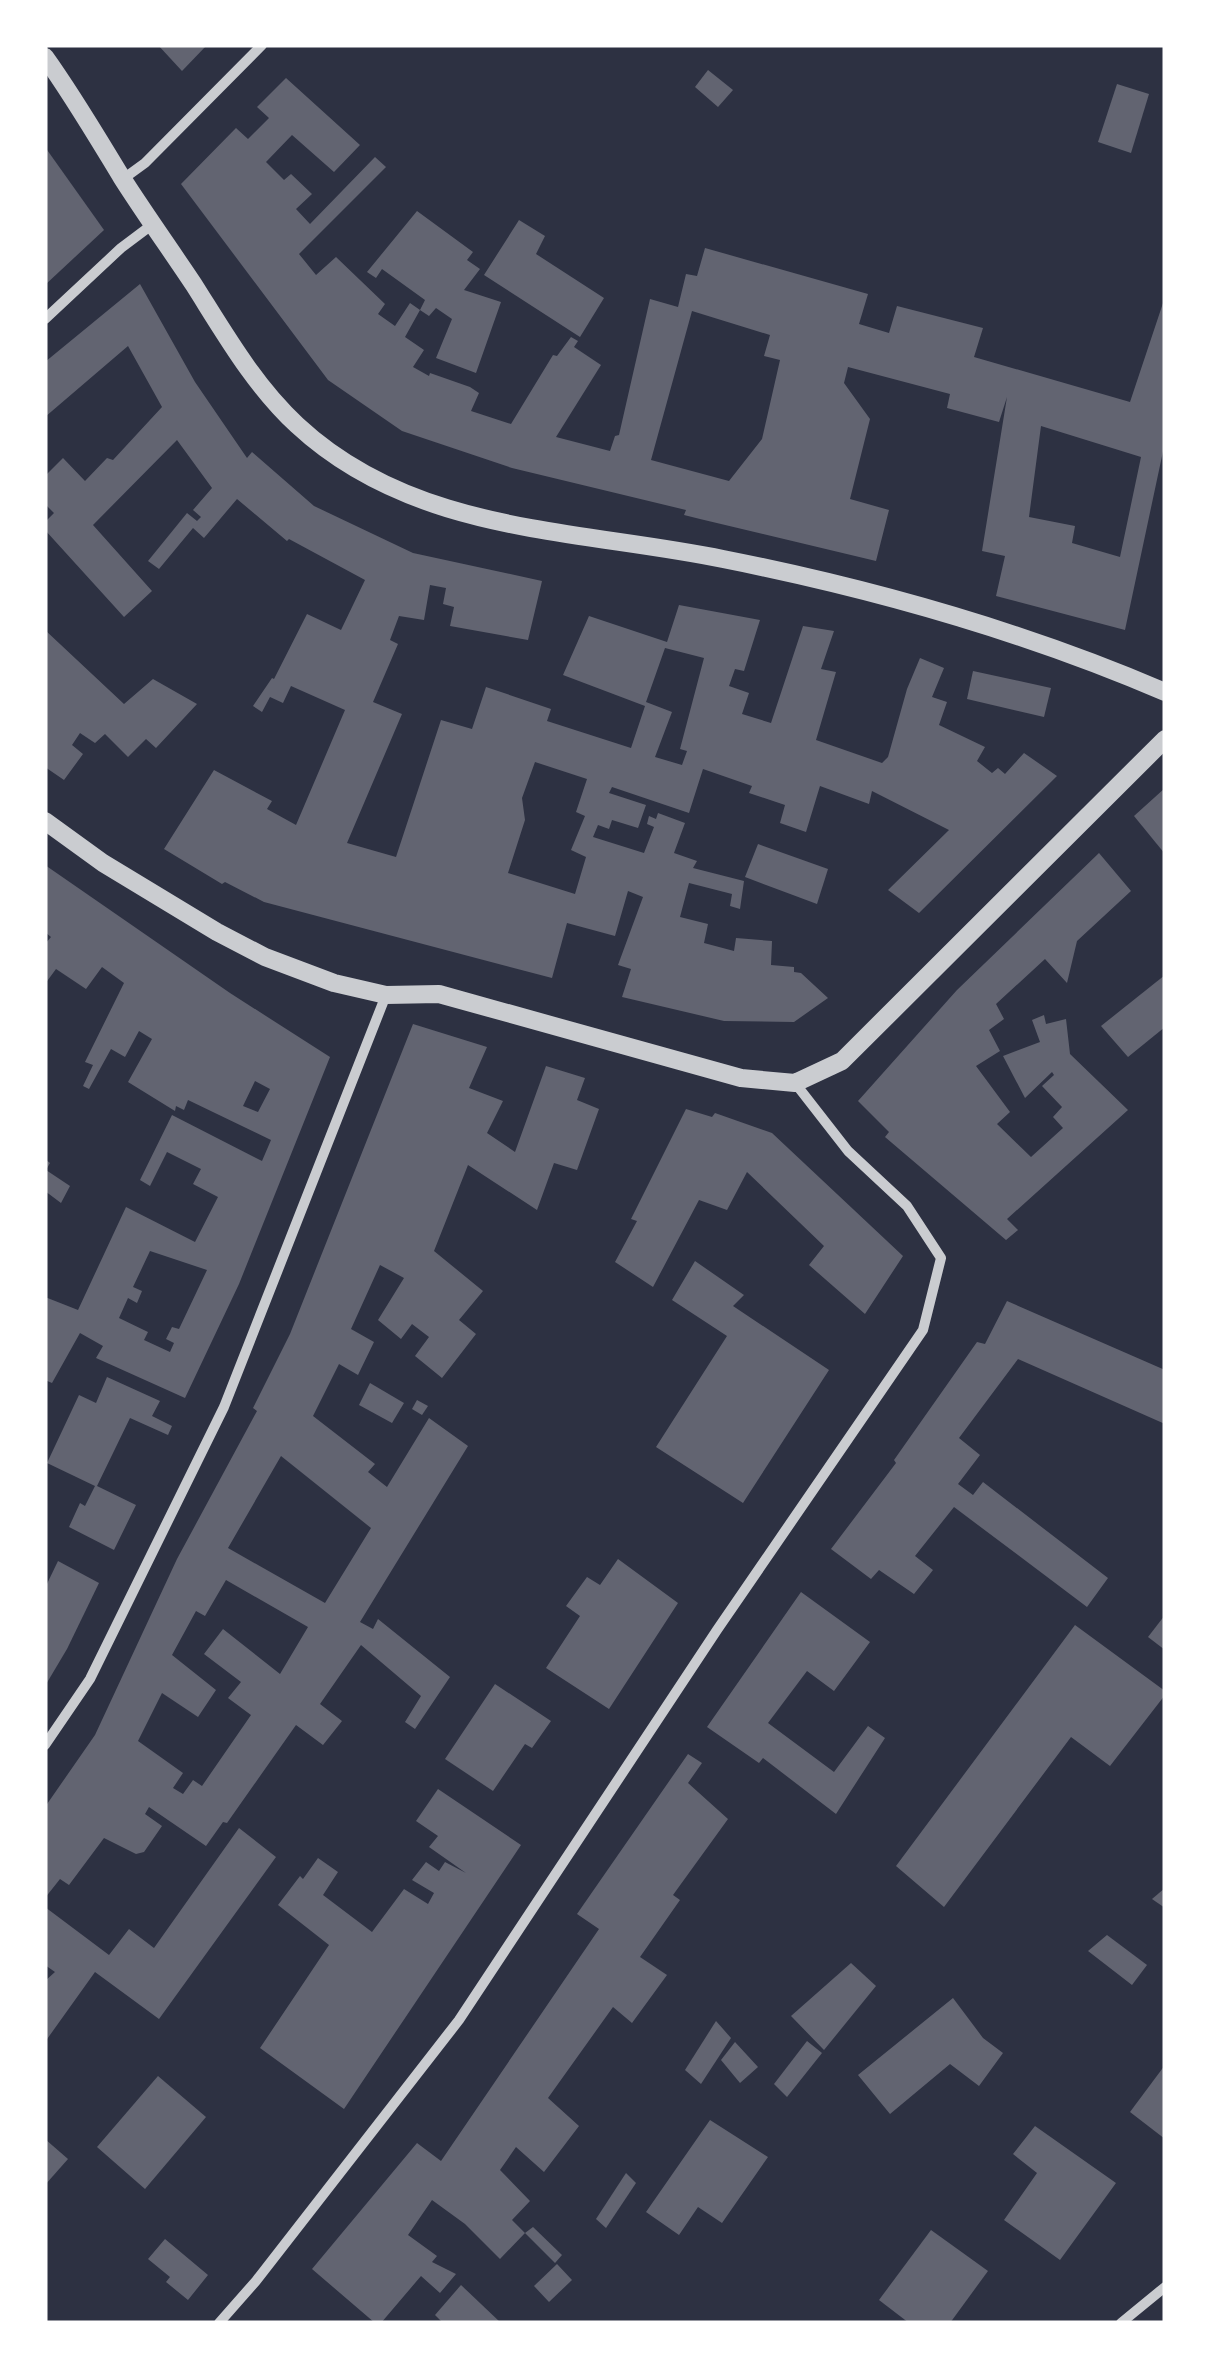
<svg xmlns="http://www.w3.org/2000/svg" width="1210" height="2368" viewBox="0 0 1210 2368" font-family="Signika,sans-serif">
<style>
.building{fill:#626471;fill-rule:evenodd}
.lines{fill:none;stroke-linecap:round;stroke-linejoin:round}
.minor{stroke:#caccd0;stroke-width:10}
.tertiary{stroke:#caccd0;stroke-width:18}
</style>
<rect width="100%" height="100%" fill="#2d3142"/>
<!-- building -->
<g class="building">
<polygon points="158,45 207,45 182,71"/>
<polygon points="708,70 733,90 718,107 695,87"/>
<path d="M286,78L360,145L334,172L292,135L266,162L284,180L291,174L312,194L296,209L310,224L375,157L386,167L299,254L316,275L336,257L385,304L378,314L395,326L410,303L420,310L405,337L424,350L413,367L429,376L430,373L470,387L479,393L471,411L511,424L553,355L557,356L571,337L578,341L574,347L601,365L556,437L610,451L615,436L619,435L650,299L678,307L686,274L697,276L705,248L868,294L859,324L889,333L897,306L983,328L974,357L1130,402L1165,297V442L1125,630L996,596L1005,556L982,551L1007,397L999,422L947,408L950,394L848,367L844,383L870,419L850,499L889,510L876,561L700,519L684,515L686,510L512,468L402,431L328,380L181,184L236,128L248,139L269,118L257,107ZM692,311L770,335L764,356L780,360L762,439L729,481L651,460ZM1041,426L1141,457L1120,557L1072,543L1075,526L1029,517Z"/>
<polygon points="1117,84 1149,94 1131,153 1098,142"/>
<polygon points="45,147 104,230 45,285"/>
<polygon points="417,211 473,252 467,260 480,269 464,290 501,302 476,373 436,358 452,319 436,308 429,316 420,310 425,300 382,269 376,278 367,272"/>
<polygon points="519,220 545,236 536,254 604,298 580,337 484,275"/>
<path d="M140,284L195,382L247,458L252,452L314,506L413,553L542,581L528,640L450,626L454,607L443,604L446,588L430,585L424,620L399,616L390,640L398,644L373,702L402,714L347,843L396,857L441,720L472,729L486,687L551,709L547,721L631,748L645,706L563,675L589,616L667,642L679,605L760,620L744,671L735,669L729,686L749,693L742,714L771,723L803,626L834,631L821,669L836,672L816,740L882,763L888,757L907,689L920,658L944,668L932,697L947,702L939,725L985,747L977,761L992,773L998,768L1005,774L1024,753L1057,776L919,913L888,890L949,830L872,791L869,804L820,786L806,832L780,823L785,805L749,793L752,786L703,769L689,813L612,787L609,793L646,805L638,828L612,820L609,829L598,825L593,837L644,853L654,827L647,824L649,816L656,819L658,813L685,823L674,853L697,861L693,868L744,881L740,909L730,906L732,894L689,883L680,917L708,924L704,943L734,951L736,938L772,941L771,965L794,967V972L801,973L828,998L794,1022L724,1021L622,997L631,969L618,965L643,897L628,891L615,936L567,923L552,978L264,902L225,882L222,884L164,849L214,770L272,801L267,809L296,825L345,710L291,686L283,703L270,697L262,712L253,706L272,678L274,679L307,614L341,630L365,580L289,539L287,541L237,499L204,538L193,528L159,569L148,561L187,513L197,521L201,517L193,510L212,488L177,440L93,525L152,591L124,617L45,530V522L54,513L45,504V476L63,458L85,481L107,458L113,460L162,407L128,346L45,417V362ZM665,648L704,658L680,749L687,751L682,765L655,757L672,712L646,702ZM535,762L587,779L576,812L585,816L571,850L586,857L575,894L508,873L525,820L522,798Z"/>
<polygon points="45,630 124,704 153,679 197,704 156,748 146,739 128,757 105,734 95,743 80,733 72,745 83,754 64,780 45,767"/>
<polygon points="973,671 1051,688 1044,717 967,699"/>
<polygon points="1165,788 1165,854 1134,816"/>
<polygon points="758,844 828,869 817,904 745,877"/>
<polygon points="1099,853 1131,891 1077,941 1067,983 1045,959 996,1004 1004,1019 989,1030 1000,1051 976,1066 1010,1112 997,1124 1031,1157 1063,1128 1053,1117 1062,1107 1042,1086 1054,1075 1052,1072 1025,1098 1003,1056 1040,1042 1032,1020 1044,1015 1046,1024 1066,1019 1070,1054 1128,1110 1007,1219 1018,1230 1006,1240 885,1137 889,1132 858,1101 957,990"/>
<path d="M45,865L230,993L330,1057L239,1284L185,1398L96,1358L103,1346L80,1333L52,1383L45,1380V1297L78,1310L126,1207L195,1242L218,1197L193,1184L201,1169L167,1152L150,1186L140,1180L172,1115L262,1161L271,1140L188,1100L184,1110L176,1106L175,1111L128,1082L152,1039L139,1031L125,1057L111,1049L89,1089L83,1086L93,1065L85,1062L124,983L102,967L86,989L56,969L45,984V944L51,937L45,932ZM255,1081L270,1089L258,1112L243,1106ZM150,1251L207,1270L179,1329L172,1327L166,1339L174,1343L170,1352L144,1340L148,1332L119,1318L128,1298L137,1303L142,1291L133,1287Z"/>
<polygon points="1165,975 1165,1027 1128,1057 1101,1026"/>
<path d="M413,1024L487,1047L469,1088L503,1101L487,1133L515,1152L546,1066L585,1078L577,1100L599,1109L577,1170L554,1163L537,1210L468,1165L434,1251L483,1291L459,1320L476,1334L442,1378L415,1356L429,1337L412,1324L401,1339L378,1320L404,1278L380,1265L351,1329L374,1342L358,1375L339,1364L313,1416L375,1464L368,1472L387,1487L429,1418L468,1446L360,1622L373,1629L378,1619L450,1677L415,1729L405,1722L421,1696L361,1645L320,1704L342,1721L323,1745L296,1725L227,1823L223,1822L206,1846L149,1807L145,1814L162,1826L144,1852L136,1854L104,1838L69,1885L60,1879L45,1898V1807L95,1735L177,1559L257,1411L253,1408L290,1334ZM281,1456L371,1528L325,1603L228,1548ZM226,1580L308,1627L280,1674L223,1629L204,1654L241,1682L228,1698L251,1715L202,1786L193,1780L183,1794L173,1788L183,1773L138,1741L162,1693L198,1717L216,1690L172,1655L196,1611L205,1616Z"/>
<polygon points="686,1109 712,1117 715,1113 772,1133 903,1256 865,1314 809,1265 824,1246 747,1172 727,1210 699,1200 653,1287 615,1262 637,1221 631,1219"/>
<polygon points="45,1159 50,1163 46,1170 70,1186 61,1203 45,1191"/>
<polygon points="695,1261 744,1295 733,1306 829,1370 743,1503 656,1447 727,1336 672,1300"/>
<polygon points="1007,1301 1165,1370 1165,1424 1018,1359 959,1438 980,1455 958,1484 973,1495 983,1482 1108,1578 1087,1607 954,1507 915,1556 933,1570 914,1594 879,1570 871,1579 831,1549 896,1463 894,1460 977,1342 985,1344"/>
<polygon points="107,1377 160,1401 152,1416 172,1426 168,1435 130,1418 97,1486 136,1505 114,1550 69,1527 80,1503 85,1506 95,1486 47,1463 79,1395 96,1403"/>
<polygon points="370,1383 404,1403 392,1423 359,1405"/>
<polygon points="417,1400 428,1406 422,1415 412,1409"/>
<polygon points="618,1559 678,1603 609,1709 546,1668 580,1616 566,1606 587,1577 600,1585"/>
<polygon points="58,1561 99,1583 67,1649 45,1686 45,1588"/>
<polygon points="801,1592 870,1642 834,1691 807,1671 768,1723 834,1772 868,1726 885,1738 836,1814 763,1758 759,1763 707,1727"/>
<polygon points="1165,1615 1165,1650 1148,1637"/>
<polygon points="1075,1625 1165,1691 1165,1695 1110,1766 1071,1737 944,1907 896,1866"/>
<polygon points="495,1684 551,1721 532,1748 525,1744 493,1791 445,1759"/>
<polygon points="688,1754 702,1763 688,1783 728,1819 673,1895 680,1900 640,1957 667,1975 632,2023 613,2007 548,2098 579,2126 544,2172 516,2147 500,2170 530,2201 512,2220 525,2233 500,2259 465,2224 432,2200 408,2235 437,2256 432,2262 456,2274 440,2293 421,2276 381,2323 375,2323 312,2269 417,2143 441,2161 599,1929 577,1914"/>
<polygon points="438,1789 521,1845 344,2109 260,2048 329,1945 278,1905 300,1876 303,1879 318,1858 338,1872 323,1895 372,1932 404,1889 428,1904 434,1893 412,1880 426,1862 439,1871 445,1862 466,1873 429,1847 438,1836 416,1821"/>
<polygon points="239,1828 276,1857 159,2019 95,1972 45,2042 45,1981 55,1972 45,1965 45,1907 109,1955 129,1929 154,1948"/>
<polygon points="1165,1888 1165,1908 1152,1899"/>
<polygon points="1107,1935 1147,1965 1132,1985 1088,1951"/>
<polygon points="851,1963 876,1986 824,2050 791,2016"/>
<polygon points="953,1998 983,2038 1003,2053 979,2086 950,2064 890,2114 858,2075"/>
<polygon points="716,2021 731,2038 701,2084 685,2070"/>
<polygon points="807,2041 822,2053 787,2097 774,2084"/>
<polygon points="735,2042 758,2067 740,2083 721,2060"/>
<polygon points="1165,2065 1165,2139 1130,2112"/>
<polygon points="158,2076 206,2117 145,2189 97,2147"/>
<polygon points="710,2120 768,2157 722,2223 698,2207 679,2235 646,2212"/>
<polygon points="1035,2126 1116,2183 1060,2260 1004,2220 1037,2173 1013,2154"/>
<polygon points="45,2139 68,2159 45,2185"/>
<polygon points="626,2173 636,2183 606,2228 596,2219"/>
<polygon points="533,2227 562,2255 555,2263 525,2233"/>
<polygon points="931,2230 988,2271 950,2323 909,2323 879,2300"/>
<polygon points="165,2239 208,2275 188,2300 166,2282 170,2277 148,2259"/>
<polygon points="557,2264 572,2280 549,2302 534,2286"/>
<polygon points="461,2285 501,2323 443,2323 435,2315"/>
</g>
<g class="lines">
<!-- minor -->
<g class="minor">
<polyline points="123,179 145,163 262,45"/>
<polyline points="45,319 121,248 153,224"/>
<polyline points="45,1745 90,1679 224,1407 386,995"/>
<polyline points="219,2323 256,2281 459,2020 717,1630 923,1330 941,1258 907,1206 848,1151 795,1083"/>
<polyline points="1121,2323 1165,2287"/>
</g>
<!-- tertiary -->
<g class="tertiary">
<path d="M45,57C73,96 97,137 122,178C145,214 170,249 194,285C225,334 254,385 297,425C414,534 576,529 723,559C874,589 1023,631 1165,692"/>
<polyline points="45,821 103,863 217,932 265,957 334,983 386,995 439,994 741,1078 795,1083 842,1061 1165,739"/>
</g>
</g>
<!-- border -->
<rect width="1210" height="2368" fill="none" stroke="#ffffff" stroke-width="95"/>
</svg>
